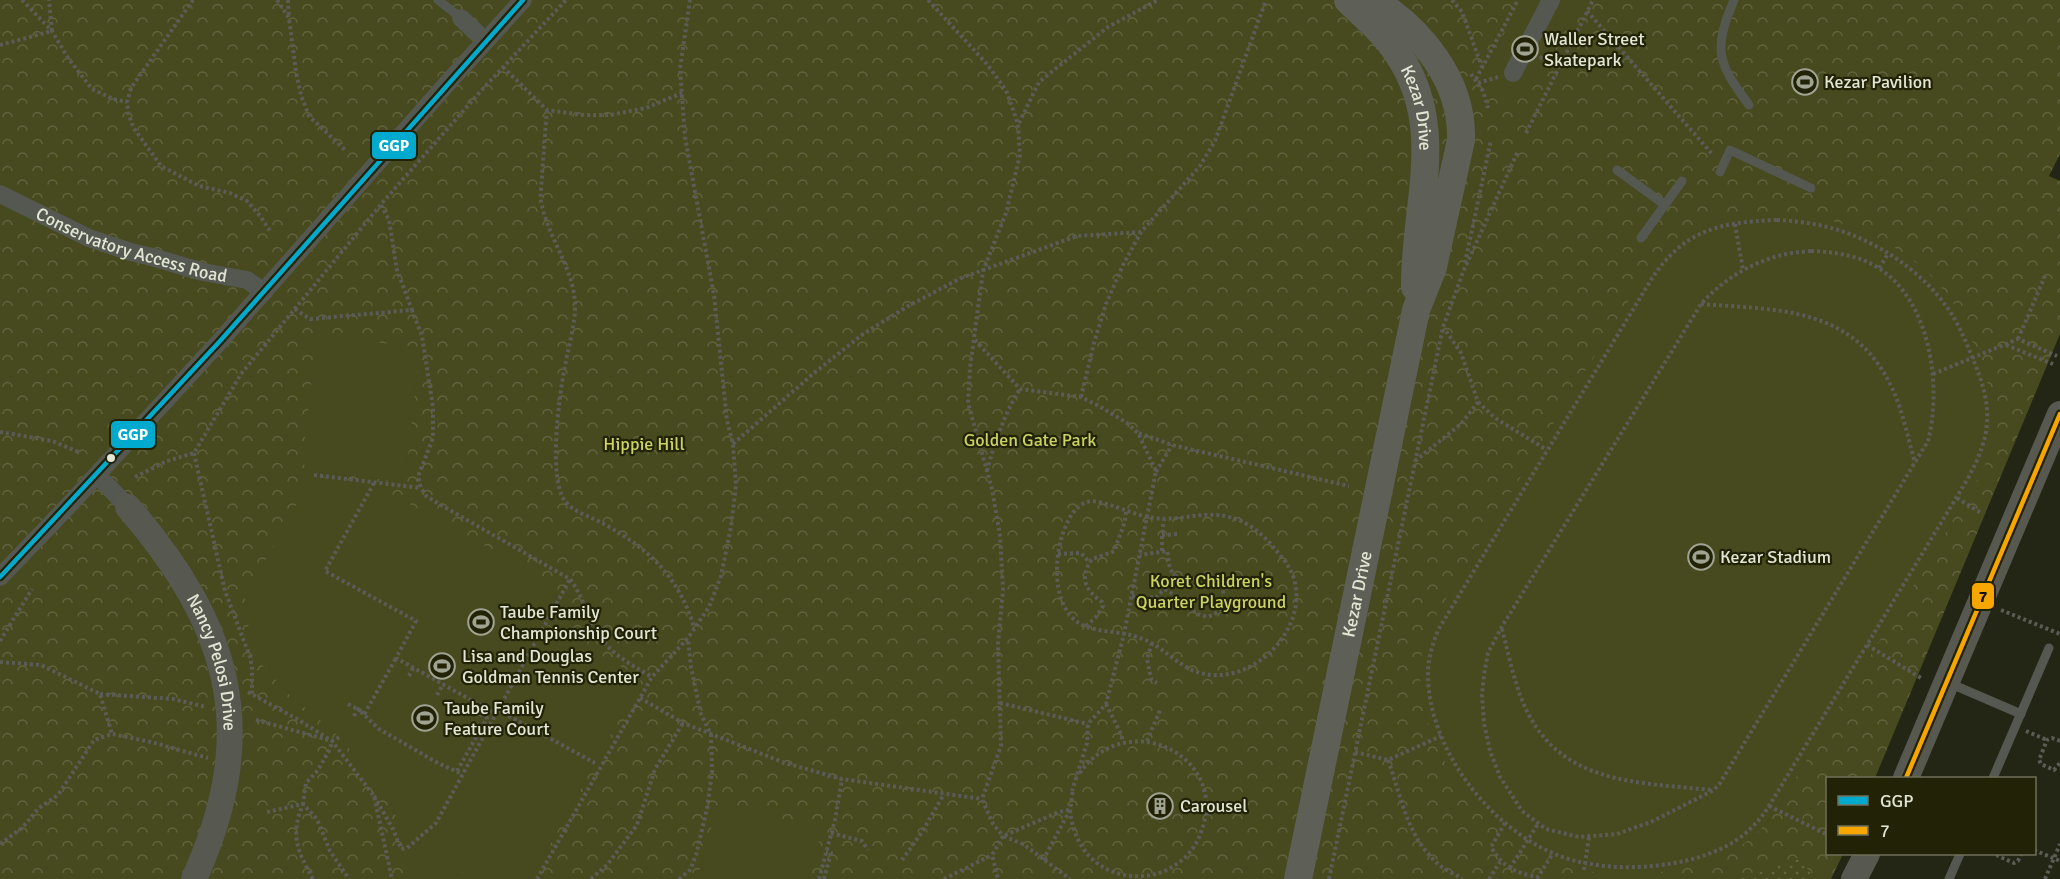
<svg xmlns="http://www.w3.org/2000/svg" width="2060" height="879" viewBox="0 0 2060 879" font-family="Signika,sans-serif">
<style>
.forest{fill:url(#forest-crowns)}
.garden{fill:url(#garden-dots)}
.pitch{fill:#47491f}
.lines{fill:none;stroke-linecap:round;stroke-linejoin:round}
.path{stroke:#5c5c56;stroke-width:4;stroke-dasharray:3 3;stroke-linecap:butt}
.lane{stroke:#555850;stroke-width:9}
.street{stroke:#555850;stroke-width:18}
.secondary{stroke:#575850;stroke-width:26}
.primary{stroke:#5e5f56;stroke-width:28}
.bus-1-casing{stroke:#212206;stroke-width:9}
.bus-2-casing{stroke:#212206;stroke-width:9}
.bus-1{stroke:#00a9ce;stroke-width:4.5}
.bus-2{stroke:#f7a600;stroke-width:4.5}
.bus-dot{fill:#e3e6d4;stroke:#212206;stroke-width:2}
.labels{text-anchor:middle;stroke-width:4.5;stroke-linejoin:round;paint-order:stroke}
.poi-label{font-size:18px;fill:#e3e6d4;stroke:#212206;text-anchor:start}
.street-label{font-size:18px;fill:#e3e6d4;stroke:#212206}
.park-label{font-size:18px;fill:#ccd362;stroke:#212206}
.line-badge{stroke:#212206;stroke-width:2}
.badge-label{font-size:16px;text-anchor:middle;font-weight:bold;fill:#fff}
.pale-badge-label{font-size:16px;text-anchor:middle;font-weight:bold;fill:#111}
</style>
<defs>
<pattern id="forest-crowns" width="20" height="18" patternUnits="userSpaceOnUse" patternTransform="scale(1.5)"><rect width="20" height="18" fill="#47491f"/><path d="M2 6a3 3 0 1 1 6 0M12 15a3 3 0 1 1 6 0" fill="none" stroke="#61633f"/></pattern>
<pattern id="garden-dots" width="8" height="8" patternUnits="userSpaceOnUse" patternTransform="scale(1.5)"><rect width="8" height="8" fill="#47491f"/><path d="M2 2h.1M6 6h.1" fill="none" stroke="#61633f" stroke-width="1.8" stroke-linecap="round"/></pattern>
</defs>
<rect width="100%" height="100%" fill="#242615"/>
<!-- forest -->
<polygon class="forest" points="0,0 2060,0 2060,154 2049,176 2060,181 2060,334 1875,778 1828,778 1828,854 1843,854 1831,879 0,879"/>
<!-- garden -->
<polygon class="garden" points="1800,857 1814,879 1739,879"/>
<!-- pitch -->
<g class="pitch">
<path d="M1522,0H1580L1535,85C1515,112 1478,94 1489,62Z"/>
<path d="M1777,212C1845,216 1914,245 1953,303C1965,320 1971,338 1978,357C1987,381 1997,405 1994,432C1992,457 1977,481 1964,502L1777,809C1754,844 1723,859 1683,868C1648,876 1606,877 1570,868C1557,864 1545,856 1533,850C1472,814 1420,746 1420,673C1420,651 1428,631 1438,612L1653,261C1687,221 1726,214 1777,212Z"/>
<polygon points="327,336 413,347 419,357 406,474 397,481 310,471 302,462 316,345"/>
<path d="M312,476L374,484L551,583L557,594L541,622L642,678L532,877C510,879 488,874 466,870L453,879H432L400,862L404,838L390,800L341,738L289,694L252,654L245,598Z"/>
<polygon points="719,801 822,830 808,879 697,879"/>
</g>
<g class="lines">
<!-- path -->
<g class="path">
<polyline points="22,0 52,31 68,58 92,89 113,99 127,102"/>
<polyline points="193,0 131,88 127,102 128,112 133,127 161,166 199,186 230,193 247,201 261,217 270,231"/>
<polyline points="277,0 289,18 296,72 301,95 309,116 345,150"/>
<polyline points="288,0 289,17"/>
<polyline points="928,0 986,63 1006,90 1018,124 1020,155 1006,213 983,271 970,368 968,403 992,489 1000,535 1003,590 998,644 1001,746 982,799 993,824 1003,836 992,855 998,879"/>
<polyline points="1452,0 1462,12 1482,67"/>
<polyline points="1587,11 1713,155"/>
<polyline points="0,45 52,31 49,0"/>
<polyline points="1540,57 1558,66"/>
<polyline points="503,67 547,110 583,115 610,115 646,108 682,93"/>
<polyline points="1471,74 1483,91 1488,108"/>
<polyline points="1476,79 1518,0"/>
<polyline points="1478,83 1498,77"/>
<path d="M547,110C545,131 544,152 542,174C542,182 540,192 541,201C547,236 574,269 575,304C576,322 567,353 564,371C559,399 548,479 565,501C574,513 592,517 604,524C650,550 678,576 694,627"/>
<polyline points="1019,123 1039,82 1108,27 1158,0"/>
<polyline points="1526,133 1593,0"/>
<polyline points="381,205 389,220 397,270 412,310"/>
<path d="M1777,220C1795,221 1813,223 1831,228C1876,240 1922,271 1949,310C1959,325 1966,342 1973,359C1993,408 1993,433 1967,480L1769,806C1749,838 1720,853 1684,861C1644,870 1595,870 1557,855C1488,827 1426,746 1428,670C1429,656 1433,643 1438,630L1651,280C1683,230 1720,222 1777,220Z"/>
<polyline points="1735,224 1743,270"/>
<path d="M1811,251C1834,252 1857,255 1877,267C1931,300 1942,386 1928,441L1720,783L1714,790L1651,822L1617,834L1579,837L1546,829L1522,811L1500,777L1490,751L1484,723L1482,695L1484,675L1488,653L1501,628L1701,304C1730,272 1768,253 1811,251Z"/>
<polyline points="1465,263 1491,140"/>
<polyline points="1879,268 1888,254"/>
<path d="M1701,304C1777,310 1854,306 1892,388C1903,411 1908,438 1915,463"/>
<path d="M295,309L310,319L412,310L422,336L433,407V438L419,474V481L421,488L426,496L441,505L570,579C581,594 585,609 593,625C605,651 628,663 652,677"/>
<polyline points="2018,339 2045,276"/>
<polyline points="975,340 1020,389 1081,397 1099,406 1127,423 1138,433 1156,471 1124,634 1106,704 1088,724 1087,743 1072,791"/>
<polyline points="2006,345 2053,364"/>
<polyline points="1933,374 2018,339 2057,356"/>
<polyline points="1081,397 1094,343 1106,304 1123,265 1141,232 1200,166 1215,141 1266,0"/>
<polyline points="1478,402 1495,418 1547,450"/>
<polyline points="0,432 52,441 81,453"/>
<polyline points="1139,433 1172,445 1349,486"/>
<polyline points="733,444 814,373 863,334 910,305 961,278 1077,236 1141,232"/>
<polyline points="194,453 225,591 250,657 252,668 252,695"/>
<polyline points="1415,461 1461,424 1478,402 1461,353 1444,328"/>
<path d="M987,471C995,441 1004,415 1020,389"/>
<polyline points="1156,472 1172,445"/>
<polyline points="314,475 421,488"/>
<polyline points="135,477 167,461 194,453 241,374 383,202 479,93 566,0"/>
<polyline points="374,483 325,571 416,621 396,658 496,714"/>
<polyline points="1957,498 1981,513"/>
<path d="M1093,501C1114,504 1133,515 1154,518C1188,522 1209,506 1243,522C1255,528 1266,538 1274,548C1282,557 1291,568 1294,579C1310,634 1243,695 1190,669C1172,660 1159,644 1140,638C1123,631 1104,633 1087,627C1053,615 1053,565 1062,536C1067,521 1075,502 1093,501Z"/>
<polyline points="1162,535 1179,534"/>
<polyline points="1162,551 1162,535 1164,519"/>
<polyline points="1058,554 1081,553 1090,563"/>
<path d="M1132,596L1156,598L1163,590H1166L1187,602L1195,613L1207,617C1220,614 1226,604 1223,591L1212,580C1199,577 1178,585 1171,570C1168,565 1169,557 1167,551L1140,555"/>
<polyline points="2001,610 2060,634"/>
<path d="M1086,626L1096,617L1103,606L1102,602C1085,590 1079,578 1092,559L1115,551C1118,536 1126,526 1126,510"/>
<path d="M1502,629C1508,652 1513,677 1522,700C1556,785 1635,782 1712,790"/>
<polyline points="0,641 32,589"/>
<polyline points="1152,643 1147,659 1151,679 1157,683"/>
<polyline points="1867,645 1921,678"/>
<polyline points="0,662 41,665 100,694 112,734"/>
<polyline points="409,676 413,668"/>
<polyline points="248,692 297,719 332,741 374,796 392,879"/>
<polyline points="100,694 173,699 206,707"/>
<polyline points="437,695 443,684"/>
<polyline points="640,698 683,723 785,763 842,779 982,799"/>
<polyline points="1000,703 1088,724"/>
<polyline points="348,704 365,713 396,658"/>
<polyline points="1106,704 1122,736 1122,742"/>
<polyline points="469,709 473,701"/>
<polyline points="498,710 595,763"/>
<polyline points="354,716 358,709 379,729 438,763 462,774"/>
<polyline points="256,720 332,741 340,737"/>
<polyline points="2026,731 2047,740"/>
<polyline points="1147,741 1161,708"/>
<polyline points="2060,741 2052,738 2047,740 2039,760 2041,764 2054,770 2060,763"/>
<polyline points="1355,752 1388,760 1441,736"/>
<path d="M1388,760C1402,798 1406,835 1438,864C1445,870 1455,874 1462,879"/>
<polyline points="457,771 487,718 478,713 476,716"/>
<polyline points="374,796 393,829 401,849 407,848 436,823 570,579"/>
<polyline points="1769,806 1828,835"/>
<polyline points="1069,810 1059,812 1003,836 1023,844 1070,879"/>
<path d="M1070,810C1073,837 1085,860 1111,871C1131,879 1154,878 1172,867C1186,859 1196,847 1201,832C1231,756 1126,705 1079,774"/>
<polyline points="267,812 303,804 306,783 318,770 330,749 332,741"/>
<path d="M1505,823L1491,847C1503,867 1515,873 1538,877L1553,853"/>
<polyline points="831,833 862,841 868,850"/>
<polyline points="0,844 22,828 39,808 58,795 94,740 112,734 151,742 208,758"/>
<polyline points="2034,850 2060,861"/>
<polyline points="1997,854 1998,856 2014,863 2018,861 2021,854"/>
<polyline points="902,860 922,832 944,794"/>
<polyline points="1043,860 1070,810 1073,789"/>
<polyline points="1510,868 1538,824"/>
<polyline points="1584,870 1589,837"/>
<path d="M313,879C297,850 290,836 303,804L317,819L330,851L349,879"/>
<polyline points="537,879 652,677 688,638 709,607 721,576 731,527 736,485 733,444 727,421 714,295 685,137 680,69 690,0"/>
<polyline points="591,879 607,865 637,825 655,769 683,723"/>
<polyline points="679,879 690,870 696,855 707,809 712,772 711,735 701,714 691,667 688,639"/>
<polyline points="819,879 835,820 842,779"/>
<polyline points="824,879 831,853 826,852"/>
<polyline points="944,879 992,855"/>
<polyline points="1329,879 1443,327 1463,272 1518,151"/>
<polyline points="1489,879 1500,862"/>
<polyline points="2045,879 2060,844"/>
</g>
<!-- lane -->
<g class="lane">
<polyline points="438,0 461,18"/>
<path d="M1734,0C1713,50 1717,62 1749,105"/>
<polyline points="1617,170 1665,205"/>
<polyline points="1720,172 1730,150 1811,188"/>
<polyline points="1641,238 1682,181"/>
<polyline points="1949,683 2021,714"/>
<polyline points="1993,778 2049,648"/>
<polyline points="1949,879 1960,854"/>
</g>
<!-- street -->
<g class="street">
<polyline points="461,18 485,41"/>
<polyline points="1513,73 1551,0"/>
<path id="s1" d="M0,194L89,238L131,252L152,257L203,272L247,280L264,292"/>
<polyline points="97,475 128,507"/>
<polyline points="0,577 69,505 220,341 452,78 523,0"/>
</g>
<!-- secondary -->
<g class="secondary">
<path id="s2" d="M128,507C231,627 261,731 194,879"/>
<polyline points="1906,778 2060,414"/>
<polyline points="1854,879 1867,854"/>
</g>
<!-- primary -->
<g class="primary">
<path id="s3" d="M1348,0C1365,17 1385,33 1398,54C1448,128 1414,206 1415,287"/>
<path id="s4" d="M1298,879L1416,310L1433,267L1461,140C1463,81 1421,30 1373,0"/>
</g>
<!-- bus-1 casing -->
<g class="bus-1-casing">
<polyline id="bus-1" points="0,577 220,341 523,0"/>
</g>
<!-- bus-2 casing -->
<g class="bus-2-casing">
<polyline id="bus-2" points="1906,778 2060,414"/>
</g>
<!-- bus-1 -->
<use href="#bus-1" class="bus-1"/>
<!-- bus-2 -->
<use href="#bus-2" class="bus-2"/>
</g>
<!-- icons -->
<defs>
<g id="stadium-ring" transform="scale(1.35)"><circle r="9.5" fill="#212206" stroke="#a0a391" stroke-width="1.5"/><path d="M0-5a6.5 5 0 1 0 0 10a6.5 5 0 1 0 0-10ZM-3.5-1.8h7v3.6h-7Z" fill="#a0a391"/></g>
<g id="building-ring" transform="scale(1.35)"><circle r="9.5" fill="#212206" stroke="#a0a391" stroke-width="1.5"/><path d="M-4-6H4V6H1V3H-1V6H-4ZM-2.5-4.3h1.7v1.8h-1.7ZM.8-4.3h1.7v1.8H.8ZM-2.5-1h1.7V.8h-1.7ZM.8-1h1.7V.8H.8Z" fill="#a0a391"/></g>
</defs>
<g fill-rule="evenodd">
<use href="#stadium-ring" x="1525" y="49"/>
<use href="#stadium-ring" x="1805" y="82"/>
<use href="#stadium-ring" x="1701" y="557"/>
<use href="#stadium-ring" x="481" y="622"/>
<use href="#stadium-ring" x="442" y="666"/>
<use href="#stadium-ring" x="425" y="718"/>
<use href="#building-ring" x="1160" y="806"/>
</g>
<!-- markers -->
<circle class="bus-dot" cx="111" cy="458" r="5"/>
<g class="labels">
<!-- poi labels -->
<g class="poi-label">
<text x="1544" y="45">Waller Street<tspan x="1544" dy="21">Skatepark</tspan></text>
<text x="1824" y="88">Kezar Pavilion</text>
<text x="1720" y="563">Kezar Stadium</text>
<text x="500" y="618">Taube Family<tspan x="500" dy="21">Championship Court</tspan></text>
<text x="462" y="662">Lisa and Douglas<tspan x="462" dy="21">Goldman Tennis Center</tspan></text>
<text x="444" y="714">Taube Family<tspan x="444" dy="21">Feature Court</tspan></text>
<text x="1180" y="812">Carousel</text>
</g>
<!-- street labels -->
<g class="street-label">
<text dy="6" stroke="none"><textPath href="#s3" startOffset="132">Kezar Drive</textPath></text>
<text dy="6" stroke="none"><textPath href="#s1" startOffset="142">Conservatory Access Road</textPath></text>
<text dy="6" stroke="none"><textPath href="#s4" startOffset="291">Kezar Drive</textPath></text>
<text dy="6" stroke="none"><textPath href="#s2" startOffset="180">Nancy Pelosi Drive</textPath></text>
</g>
<!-- park labels -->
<g class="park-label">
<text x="1030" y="446">Golden Gate Park</text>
<text x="644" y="450">Hippie Hill</text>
<text x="1211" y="587">Koret Children's<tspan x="1211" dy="21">Quarter Playground</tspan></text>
</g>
</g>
<g class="line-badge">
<rect x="371" y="131" width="46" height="29" rx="6" fill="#00a9ce"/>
<rect x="110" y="420" width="46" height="29" rx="6" fill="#00a9ce"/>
<rect x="1971" y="582" width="24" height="28" rx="6" fill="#f7a600"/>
</g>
<g class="badge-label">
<text x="394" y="151">GGP</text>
<text x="133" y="440">GGP</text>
</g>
<g class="pale-badge-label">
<text x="1983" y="602">7</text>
</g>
<!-- legend -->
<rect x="1826" y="777" width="210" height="78" fill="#212206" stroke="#6f7058" stroke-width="1.5"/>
<rect x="1838" y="796" width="30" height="9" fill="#00a9ce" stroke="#6f7058" stroke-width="1.5"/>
<text x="1880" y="807" font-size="18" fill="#e3e6d4">GGP</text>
<rect x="1838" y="826" width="30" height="9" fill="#f7a600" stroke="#6f7058" stroke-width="1.5"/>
<text x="1880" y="837" font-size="18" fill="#e3e6d4">7</text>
</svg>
